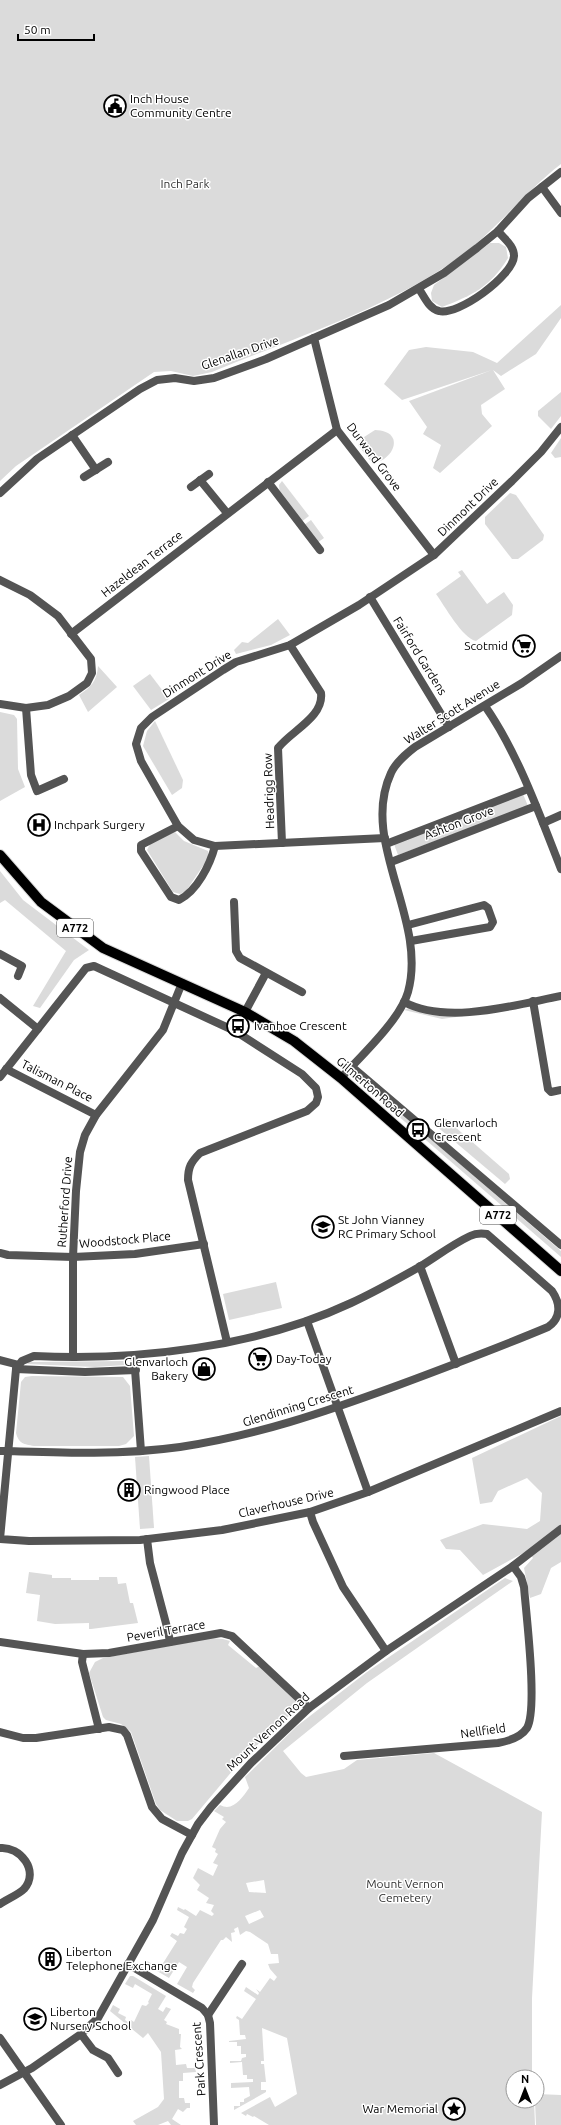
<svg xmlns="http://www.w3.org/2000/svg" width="561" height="2125" viewBox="0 0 561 2125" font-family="Ubuntu,sans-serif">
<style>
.green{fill:#dbdbdb;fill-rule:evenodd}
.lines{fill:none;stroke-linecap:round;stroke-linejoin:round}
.primary-casing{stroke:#dbdbdb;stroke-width:12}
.minor{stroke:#545454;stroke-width:8}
.tertiary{stroke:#545454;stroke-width:8}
.primary{stroke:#000;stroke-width:10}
.labels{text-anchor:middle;stroke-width:3;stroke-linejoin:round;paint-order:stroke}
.shield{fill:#fff;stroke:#4c4c4c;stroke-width:1}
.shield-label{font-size:11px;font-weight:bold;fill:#000}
.poi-label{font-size:12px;fill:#000;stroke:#fff;text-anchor:start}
.park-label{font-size:12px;fill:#323232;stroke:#fff}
.street-label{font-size:12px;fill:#000;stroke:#fff}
</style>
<rect width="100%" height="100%" fill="#fff"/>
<!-- green -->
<g class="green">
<path d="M0,0H561V164C522,194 492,236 451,263C380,311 291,339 212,372L193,376L171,371L154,372L16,466L0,481Z"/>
<path d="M490,243H499L506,247L508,258C490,287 473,295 442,307L432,301L431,293L434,285Z"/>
<polygon points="561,305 561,318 536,354 501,376 493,370 505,389 481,405 482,414 492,426 440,473 433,468 441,445 423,434 427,427 409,401 492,370 402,400 384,384 409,350 426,347 473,352 497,363"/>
<polygon points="561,392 561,416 551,429 538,416 538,411"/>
<path d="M375,430C407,431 393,462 372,463L358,445L361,439Z"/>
<polygon points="561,438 561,457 555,458 551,453"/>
<polygon points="282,481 309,516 301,522 280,495 279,485"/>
<polygon points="510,493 516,495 544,535 543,540 518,559 512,559 485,524 485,517"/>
<polygon points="311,520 324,538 317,543 304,525"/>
<path d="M462,570L487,604L504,592L513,605L512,615L476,641C463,639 444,605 436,594L461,576L458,572Z"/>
<polygon points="278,619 290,635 271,645 236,654 234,650 242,642 248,643"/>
<path d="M98,666L117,687L88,712L79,695C91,687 97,681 98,666Z"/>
<polygon points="150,674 169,699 151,710 133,686"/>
<polygon points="0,712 14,715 17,719 18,769 25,787 0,801"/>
<polygon points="155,721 183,780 182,788 172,795 143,746 147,731"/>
<polygon points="523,794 528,806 398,855 394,844"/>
<polygon points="175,832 184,841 208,851 209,857 186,891 180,894 173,892 147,850 151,842"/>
<polygon points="0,871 23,900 89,950 74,960 40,1008 33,1006 66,951 5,900 0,903"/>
<polygon points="528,1007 442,1019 404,1010 409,1008 443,1016"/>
<polygon points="385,1099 561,1251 561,1257 382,1102"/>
<polygon points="441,1119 446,1119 509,1174 510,1179 505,1184 435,1125"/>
<polygon points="276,1282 282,1308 229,1320 223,1294"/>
<polygon points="124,1361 126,1363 125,1365 95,1367 27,1364 29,1362"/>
<path d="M32,1376L123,1377L130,1386L134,1436L126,1444L119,1446H34C24,1444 19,1444 16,1433L21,1382L25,1377Z"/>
<polygon points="561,1416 561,1562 551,1568 541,1594 530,1598 524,1568 533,1558 527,1551 483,1575 460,1550 446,1549 440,1540 483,1524 527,1529 540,1521 542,1493 527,1478 498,1491 492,1502 480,1504 472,1458"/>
<polygon points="149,1456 154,1528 140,1529 135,1457"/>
<polygon points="29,1572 52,1575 52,1578 71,1578 71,1580 99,1580 99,1577 117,1577 118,1584 126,1583 130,1603 133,1603 138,1623 91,1629 89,1629 89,1623 55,1624 37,1621 40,1595 26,1593"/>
<path d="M505,1578L513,1581L367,1683L283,1751L301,1773L306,1777L344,1769L357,1760L434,1753L542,1812L532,1998V2077H513V2101H534L535,2125H269L254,2116L253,2117L247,2114L246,2116L241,2113L270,2097L275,2107L297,2094L287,2038L262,2028L264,2061H261V2064H264L266,2082H261V2090H266V2092L234,2110V2106H240V2102H244V2099L250,2096L249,2087L231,2088V2083L253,2082V2079H247V2075H243L242,2062L230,2063V2061H241L242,2058L246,2057V2054H241V2046H237V2042H229V2041L246,2039L245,2035H240L239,2020L236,2018L237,2016L242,2019L256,1999L244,1991L246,1987L258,1995L259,1993L256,1989L260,1992L270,1978L274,1981L277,1977L270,1969L268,1964L279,1963L278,1954H271L268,1944L250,1932L246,1931L240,1935L238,1927L234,1929L235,1932L231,1933L232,1942L226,1937L223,1940H221L193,1983L192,1987L195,1990L193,1993L177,1984L187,1967L179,1962L169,1978L145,1964L147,1961L160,1968L177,1941L170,1936L172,1933L178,1936L180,1933L184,1934L187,1929L184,1927L189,1917L177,1910L178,1907L184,1910L185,1909L196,1916L200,1910L212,1916L214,1914L211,1911L214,1905L206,1903L209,1898L197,1890L200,1885L193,1878L198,1868L213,1876L218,1865L213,1863L218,1854L215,1852L216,1849L212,1847L220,1829L226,1822L222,1819L224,1817L214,1811L220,1805C233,1812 242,1798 249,1788L245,1777L297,1726L367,1672ZM264,1880L266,1893L249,1892L246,1883ZM260,1910L264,1917L249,1924L245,1916Z"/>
<polygon points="212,1638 223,1639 230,1641 228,1645 256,1668 260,1666 301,1705 244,1757 192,1819 188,1821 177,1821 160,1810 156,1804 131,1732 121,1724 106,1720 103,1717 89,1673 95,1662 103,1658"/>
<polygon points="130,1976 133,1976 166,1996 158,2009 163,2012 166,2007 171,2009 164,2020 167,2022 166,2024 179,2029 179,2034 181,2034 180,2047 182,2049 175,2050 176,2065 186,2064 187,2068 195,2068 196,2072 183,2073 183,2081 179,2081 179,2098 184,2098 185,2103 190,2103 190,2108 187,2108 183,2112 178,2109 172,2119 181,2125 171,2125 168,2121 158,2125 136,2125 133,2121 158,2107 164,2099 161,2052 148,2033 143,2038 110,2011 113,2005 120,2009 118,2013 126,2017 125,2020 129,2023 131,2020 134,2022 142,2005 146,2006 149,2003 148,2002 152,1994 135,1984 133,1988 125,1984"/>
<polygon points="537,2094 561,2095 561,2125 536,2125 535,2101 537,2101"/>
</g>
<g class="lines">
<!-- primary casing -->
<g class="primary-casing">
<polyline id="primary" points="0,855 41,902 103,948 245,1012 294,1041 341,1078 561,1271"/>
</g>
<!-- minor -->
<g class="minor">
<polyline points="542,187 561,213"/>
<path d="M419,289C424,296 429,309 439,311C458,316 513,276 514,256C514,245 504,239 498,231"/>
<polyline points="314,338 337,430 434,555"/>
<polyline points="72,435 96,470"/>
<polyline points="84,477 108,462"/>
<polyline points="200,480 227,513"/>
<polyline points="268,482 320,550"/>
<polyline points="191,487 209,474"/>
<polyline points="0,493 37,459 140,389 157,380 175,378 194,381 214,378 266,359 389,305 444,273 477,248 498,231 528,198 561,172"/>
<polyline points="0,580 30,595 58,616 91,659 92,673 87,683 69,696 48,705 26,708 0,704"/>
<polyline points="370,597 449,727"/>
<polyline points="71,634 337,430"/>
<path d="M485,706C518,753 540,816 561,869"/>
<polyline points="26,708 31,775 37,791 64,779"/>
<polyline points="543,823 561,815"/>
<path d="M178,826L141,845V851L171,897L179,900C197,891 210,865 215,846"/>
<polyline points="385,838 215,846 194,840 178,826 141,761 136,744 141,728 152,717 223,670 236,662 290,645 359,605 434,555 512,481 541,452 561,427"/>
<path d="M282,843L278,748C291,731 324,717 321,693L290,645"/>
<polyline points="386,844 528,789"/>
<polyline points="391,862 536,806"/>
<polyline points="234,902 236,951 240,958 302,992"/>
<polyline points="408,925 484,905 488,908 493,922 490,927 411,941"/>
<polyline points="0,954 22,966 18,976"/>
<polyline points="0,998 38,1029"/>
<polyline points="533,1001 548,1089 551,1092 561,1090"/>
<path d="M404,1002C447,1025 515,1005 561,996"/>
<polyline points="245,1012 266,973"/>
<polyline points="351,1066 561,1245"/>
<polyline points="6,1069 96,1115"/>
<path d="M0,1077L86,968L94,966L235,1031L302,1074L316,1088L318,1097L316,1103L307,1111L200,1153C191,1162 188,1167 188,1180L227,1342"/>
<path d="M341,1078C361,1056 400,1020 408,992C428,919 359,842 391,773C396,762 406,754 415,747L522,683L561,656"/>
<polyline points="0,1253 8,1255 73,1257 135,1254 204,1244"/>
<polyline points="420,1266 456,1364"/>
<polyline points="307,1321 368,1492"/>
<polyline points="134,1356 141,1451"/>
<polyline points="73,1357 73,1257 76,1191 80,1152 85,1135 96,1115 163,1030 182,983"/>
<polyline points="0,1360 19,1365"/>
<polyline points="16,1369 85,1372 136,1370"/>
<path d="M0,1451H8C65,1453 123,1455 180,1447C255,1436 325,1412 396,1386C447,1367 498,1348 548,1327C561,1318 561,1304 552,1291L487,1234C481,1233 476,1233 470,1236C453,1244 437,1256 421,1266C398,1279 375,1292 351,1303C257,1347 138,1361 34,1356L22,1361L16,1369L0,1539L29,1541L140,1540L222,1530L310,1512L368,1492L561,1411"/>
<polyline points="310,1512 313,1522 343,1587 386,1651"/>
<polyline points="147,1539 150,1563 168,1631 170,1642"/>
<polyline points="0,1642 83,1654 109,1653 221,1633 232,1636 309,1708"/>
<polyline points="83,1654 82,1662 99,1729"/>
<polyline points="0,1732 23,1738 36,1738 109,1727 123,1730 127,1735 152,1807 162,1819 192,1835"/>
<path d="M344,1756L498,1743C509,1741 521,1737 527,1728C538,1709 526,1613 524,1587L521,1577L513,1566"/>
<path d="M0,1848C20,1846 40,1871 24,1889C18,1895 7,1899 0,1904"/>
<polyline points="128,1964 202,2008 208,2015 210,2023 214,2125"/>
<polyline points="208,2015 242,1964"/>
<polyline points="81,2034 93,2050 108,2058 118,2073"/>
</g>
<!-- tertiary -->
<g class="tertiary">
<polyline points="0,2038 61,2125"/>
<polyline points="0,2085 32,2068 81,2034 98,2018 153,1920 182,1853 198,1824 211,1807 251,1763 309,1708 386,1651 513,1566 561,1529"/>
</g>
<!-- primary -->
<use href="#primary" class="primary"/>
</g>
<!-- icons -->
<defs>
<g id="civic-ring" transform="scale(1.15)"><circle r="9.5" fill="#fff" stroke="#000" stroke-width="1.5"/><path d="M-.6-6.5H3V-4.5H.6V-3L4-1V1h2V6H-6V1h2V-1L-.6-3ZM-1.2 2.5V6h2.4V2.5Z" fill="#000"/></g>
<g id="supermarket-ring" transform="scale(1.15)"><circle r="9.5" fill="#fff" stroke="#000" stroke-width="1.5"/><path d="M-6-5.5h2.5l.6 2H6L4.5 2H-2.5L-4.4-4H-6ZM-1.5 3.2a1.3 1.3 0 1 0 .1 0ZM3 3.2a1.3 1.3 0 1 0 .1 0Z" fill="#000"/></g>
<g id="hospital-ring" transform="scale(1.15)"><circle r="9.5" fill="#fff" stroke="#000" stroke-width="1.5"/><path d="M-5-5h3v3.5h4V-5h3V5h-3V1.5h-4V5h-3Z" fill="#000"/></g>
<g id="bus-ring" transform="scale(1.15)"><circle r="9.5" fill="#fff" stroke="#000" stroke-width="1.5"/><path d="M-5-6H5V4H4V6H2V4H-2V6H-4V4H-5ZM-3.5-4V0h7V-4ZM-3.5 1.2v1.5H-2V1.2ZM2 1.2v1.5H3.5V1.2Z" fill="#000"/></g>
<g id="school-ring" transform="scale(1.15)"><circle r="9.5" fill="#fff" stroke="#000" stroke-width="1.5"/><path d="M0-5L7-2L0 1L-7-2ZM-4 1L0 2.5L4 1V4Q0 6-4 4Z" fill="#000"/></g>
<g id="shop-ring" transform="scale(1.15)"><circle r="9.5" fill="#fff" stroke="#000" stroke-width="1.5"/><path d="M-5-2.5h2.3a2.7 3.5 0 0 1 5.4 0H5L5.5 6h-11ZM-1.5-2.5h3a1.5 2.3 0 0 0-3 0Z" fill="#000"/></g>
<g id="building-ring" transform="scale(1.15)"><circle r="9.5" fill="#fff" stroke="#000" stroke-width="1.5"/><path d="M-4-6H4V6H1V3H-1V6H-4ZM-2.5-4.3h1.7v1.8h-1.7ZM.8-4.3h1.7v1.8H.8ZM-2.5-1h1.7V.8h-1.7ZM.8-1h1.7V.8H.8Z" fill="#000"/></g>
<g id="sight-ring" transform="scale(1.15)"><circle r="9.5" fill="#fff" stroke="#000" stroke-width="1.5"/><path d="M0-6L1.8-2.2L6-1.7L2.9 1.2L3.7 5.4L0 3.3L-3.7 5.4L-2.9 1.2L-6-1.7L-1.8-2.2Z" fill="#000"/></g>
</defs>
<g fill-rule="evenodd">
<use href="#civic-ring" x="115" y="106"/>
<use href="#supermarket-ring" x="524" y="646"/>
<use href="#hospital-ring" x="39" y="825"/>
<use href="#bus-ring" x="238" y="1026"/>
<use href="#bus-ring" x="418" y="1130"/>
<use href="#school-ring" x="323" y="1227"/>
<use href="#supermarket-ring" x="260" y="1359"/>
<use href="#shop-ring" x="204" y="1369"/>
<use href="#building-ring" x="129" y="1490"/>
<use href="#building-ring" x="50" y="1959"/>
<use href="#school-ring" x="35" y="2019"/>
<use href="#sight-ring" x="454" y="2109"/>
</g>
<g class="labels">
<!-- shield labels -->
<g class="shield">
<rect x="57" y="919" width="36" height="18" rx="3"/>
<rect x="480" y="1206" width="36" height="18" rx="3"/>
</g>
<g class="shield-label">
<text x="75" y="932">A772</text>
<text x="498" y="1219">A772</text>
</g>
<!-- poi labels -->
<g class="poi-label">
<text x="130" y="103">Inch House<tspan x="130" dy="14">Community Centre</tspan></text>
<text x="508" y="650" text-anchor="end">Scotmid</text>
<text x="54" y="829">Inchpark Surgery</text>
<text x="254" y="1030">Ivanhoe Crescent</text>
<text x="434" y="1127">Glenvarloch<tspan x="434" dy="14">Crescent</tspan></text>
<text x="338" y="1224">St John Vianney<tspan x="338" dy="14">RC Primary School</tspan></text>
<text x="276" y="1363">Day-Today</text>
<text x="188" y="1366" text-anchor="end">Glenvarloch<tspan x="188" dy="14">Bakery</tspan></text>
<text x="144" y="1494">Ringwood Place</text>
<text x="66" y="1956">Liberton<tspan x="66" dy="14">Telephone Exchange</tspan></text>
<text x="50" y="2016">Liberton<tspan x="50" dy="14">Nursery School</tspan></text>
<text x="438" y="2113" text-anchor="end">War Memorial</text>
</g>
<!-- park labels -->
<g class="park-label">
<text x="185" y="188">Inch Park</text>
<text x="405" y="1888">Mount Vernon<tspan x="405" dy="14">Cemetery</tspan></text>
</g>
<!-- street labels -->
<g class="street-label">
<text transform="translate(240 353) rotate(-19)" y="4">Glenallan Drive</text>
<text transform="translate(374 457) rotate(53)" y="4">Durward Grove</text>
<text transform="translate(468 507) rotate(-44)" y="4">Dinmont Drive</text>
<text transform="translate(142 564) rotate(-38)" y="4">Hazeldean Terrace</text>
<text transform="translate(420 656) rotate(58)" y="4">Fairford Gardens</text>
<text transform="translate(197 674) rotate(-32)" y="4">Dinmont Drive</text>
<text transform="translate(452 712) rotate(-32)" y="4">Walter Scott Avenue</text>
<text transform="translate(269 791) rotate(-92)" y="4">Headrigg Row</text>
<text transform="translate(459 823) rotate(-21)" y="4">Ashton Grove</text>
<text transform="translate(57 1081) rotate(27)" y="4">Talisman Place</text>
<text transform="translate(370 1087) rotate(41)" y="4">Gilmerton Road</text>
<text transform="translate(65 1202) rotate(-86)" y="4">Rutherford Drive</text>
<text transform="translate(125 1240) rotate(-5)" y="4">Woodstock Place</text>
<text transform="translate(298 1406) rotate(-17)" y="4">Glendinning Crescent</text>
<text transform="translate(286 1503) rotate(-13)" y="4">Claverhouse Drive</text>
<text transform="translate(166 1631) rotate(-10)" y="4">Peveril Terrace</text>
<text transform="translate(483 1731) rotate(-8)" y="4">Nellfield</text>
<text transform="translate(268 1732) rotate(-43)" y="4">Mount Vernon Road</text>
<text transform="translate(199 2059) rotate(-94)" y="4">Park Crescent</text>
</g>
</g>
<!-- north arrow -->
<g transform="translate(525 2089)"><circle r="19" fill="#ffffff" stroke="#999999"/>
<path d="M0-3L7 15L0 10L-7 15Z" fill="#000000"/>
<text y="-6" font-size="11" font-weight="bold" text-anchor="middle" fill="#000000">N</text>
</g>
<!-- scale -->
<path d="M18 34v6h76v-6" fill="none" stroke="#000000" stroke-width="2"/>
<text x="24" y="34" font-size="12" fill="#000000" stroke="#ffffff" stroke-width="3" paint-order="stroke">50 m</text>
</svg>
